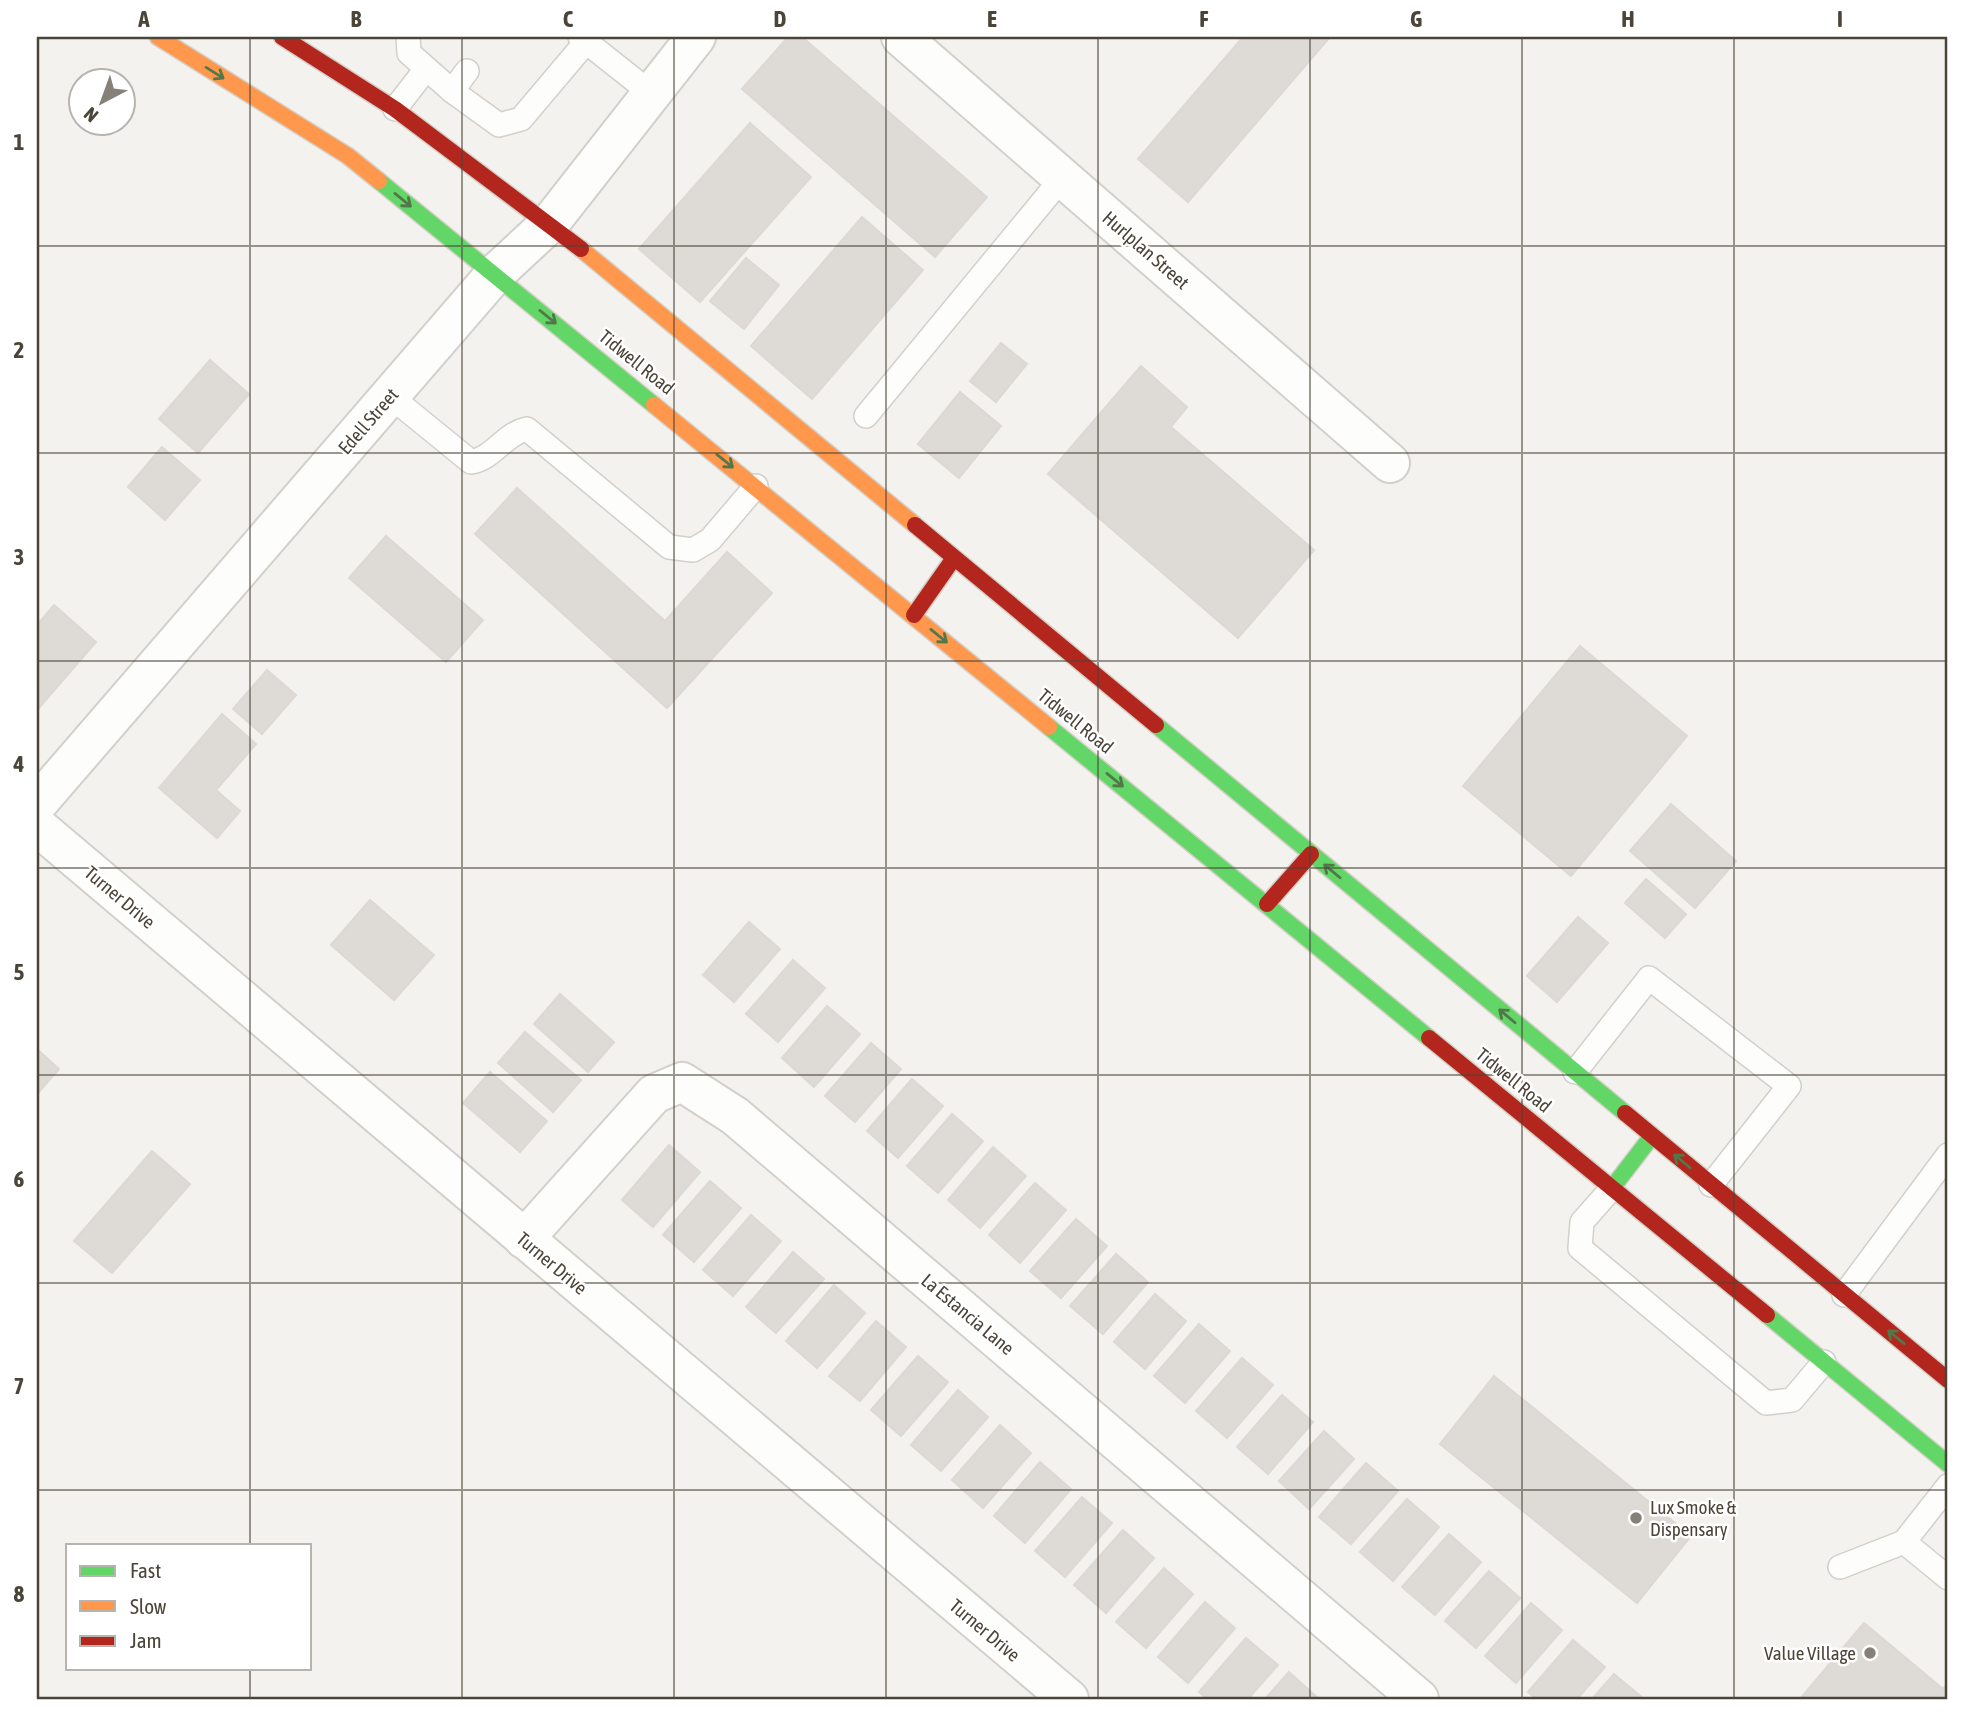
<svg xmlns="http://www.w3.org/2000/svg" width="1985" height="1736" viewBox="0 0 1985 1736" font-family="'Asap Condensed',sans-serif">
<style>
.building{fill:#dedbd6;stroke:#dcd9d4;stroke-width:2}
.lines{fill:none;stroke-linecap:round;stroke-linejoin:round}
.lane-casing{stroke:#d2d0cb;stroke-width:26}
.street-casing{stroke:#d2d0cb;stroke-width:42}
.fast-casing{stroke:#d3cfc5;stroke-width:19}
.slow-casing{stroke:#d3cfc5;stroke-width:19}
.jam-casing{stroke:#d3cfc5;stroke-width:19}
.lane{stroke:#fdfdfc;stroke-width:23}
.street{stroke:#fdfdfc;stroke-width:38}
.fast{stroke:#63d668;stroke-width:16}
.slow{stroke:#ff974d;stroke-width:16}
.jam{stroke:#b3261e;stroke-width:16}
.oneway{stroke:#537749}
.grid{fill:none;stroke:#4b4439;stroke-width:2;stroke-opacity:0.55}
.poi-dot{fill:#868178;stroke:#fff;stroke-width:2.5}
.labels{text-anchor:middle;stroke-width:5;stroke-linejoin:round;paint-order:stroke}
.street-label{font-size:19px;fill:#4b4439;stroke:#fff}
.poi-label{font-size:19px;fill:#4b4439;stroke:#fff;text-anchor:start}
.neatline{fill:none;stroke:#4b4439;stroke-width:2.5}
.grid-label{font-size:23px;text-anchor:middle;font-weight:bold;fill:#4b4439}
</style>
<rect width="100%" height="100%" fill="#f4f2ee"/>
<!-- building -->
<g class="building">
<polygon points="788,37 802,37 987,197 935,257 742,89"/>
<polygon points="1243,37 1330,37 1188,202 1138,159"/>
<polygon points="750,123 811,177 700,302 639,249"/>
<polygon points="862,217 923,270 812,399 751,346"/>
<polygon points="746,258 779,285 744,329 710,301"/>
<polygon points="1001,343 1027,364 996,402 970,381"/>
<polygon points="210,360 249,394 198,453 159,419"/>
<polygon points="1141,366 1187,407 1171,427 1314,550 1238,638 1048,474"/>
<polygon points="960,392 1001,426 959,478 918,444"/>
<polygon points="162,447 200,480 165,520 128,487"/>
<polygon points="517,488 665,621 727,552 772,593 667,708 475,534"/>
<polygon points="386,536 483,620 446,662 349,578"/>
<polygon points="54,605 96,642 37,710 37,625"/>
<polygon points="1580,646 1687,736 1571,876 1463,786"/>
<polygon points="267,670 296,695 262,734 233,709"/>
<polygon points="222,714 256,744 216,790 240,811 217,838 159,788"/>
<polygon points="1671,804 1736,861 1695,908 1630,851"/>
<polygon points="1646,879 1686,914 1665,938 1625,903"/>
<polygon points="370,900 434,955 394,1000 331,945"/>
<polygon points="1578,917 1608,943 1557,1002 1527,976"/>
<polygon points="749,922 780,949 734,1002 703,975"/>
<polygon points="793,960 825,988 778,1042 746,1014"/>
<polygon points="560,994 614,1042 588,1072 534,1024"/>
<polygon points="827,1006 860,1034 814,1087 782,1058"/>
<polygon points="525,1032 581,1080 553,1112 498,1063"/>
<polygon points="871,1043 901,1069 855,1122 825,1096"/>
<polygon points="37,1049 59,1069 37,1094"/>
<polygon points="490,1072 547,1121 520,1152 463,1103"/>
<polygon points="912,1079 943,1106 898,1158 867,1131"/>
<polygon points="952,1114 983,1141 938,1193 907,1166"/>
<polygon points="669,1145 700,1172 653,1227 622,1200"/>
<polygon points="993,1147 1026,1176 980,1228 948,1200"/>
<polygon points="152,1151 190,1184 112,1273 74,1241"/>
<polygon points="710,1181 741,1208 694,1262 663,1235"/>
<polygon points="1035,1183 1066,1210 1020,1263 989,1235"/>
<polygon points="751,1215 781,1241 733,1296 703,1270"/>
<polygon points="1076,1219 1107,1246 1061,1298 1030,1271"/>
<polygon points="793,1252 824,1279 776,1333 746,1307"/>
<polygon points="1116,1254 1148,1282 1103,1334 1070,1306"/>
<polygon points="834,1285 865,1313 817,1368 786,1341"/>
<polygon points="1155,1294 1186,1321 1145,1369 1114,1342"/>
<polygon points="876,1321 906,1347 860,1401 829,1376"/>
<polygon points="1199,1324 1230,1351 1185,1403 1154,1376"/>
<polygon points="918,1356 948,1382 901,1436 871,1410"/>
<polygon points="1242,1358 1273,1385 1227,1438 1196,1411"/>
<polygon points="1494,1376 1691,1536 1637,1603 1440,1444"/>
<polygon points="958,1390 988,1417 941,1471 911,1445"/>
<polygon points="1282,1395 1313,1422 1268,1474 1237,1447"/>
<polygon points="1000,1425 1031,1453 983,1508 952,1480"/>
<polygon points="1324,1431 1354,1459 1309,1509 1279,1481"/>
<polygon points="1040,1462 1071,1489 1025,1543 994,1516"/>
<polygon points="1366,1463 1398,1491 1351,1544 1319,1517"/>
<polygon points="1082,1497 1112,1523 1065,1577 1035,1551"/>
<polygon points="1407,1499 1439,1527 1393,1581 1360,1552"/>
<polygon points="1123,1530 1154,1558 1106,1613 1074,1585"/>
<polygon points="1449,1534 1481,1562 1435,1615 1402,1587"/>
<polygon points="1164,1568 1193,1594 1146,1648 1116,1622"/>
<polygon points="1489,1571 1520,1598 1476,1648 1445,1621"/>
<polygon points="1205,1602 1235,1628 1188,1683 1158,1657"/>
<polygon points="1531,1603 1562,1630 1516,1683 1485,1656"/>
<polygon points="1864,1623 1943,1689 1948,1683 1948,1699 1800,1699"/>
<polygon points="1246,1638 1278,1665 1248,1699 1207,1699 1199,1692"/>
<polygon points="1573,1640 1605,1667 1577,1699 1536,1699 1528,1692"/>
<polygon points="1289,1672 1319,1699 1265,1699"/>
<polygon points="1614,1674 1644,1699 1592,1699"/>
</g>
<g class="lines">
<!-- lane casing -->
<g class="lane-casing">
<g id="lane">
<polyline points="408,37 409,53 452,91 499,125 521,119 586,42"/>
<polyline points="580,37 652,94"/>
<polyline points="452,91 467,71"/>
<polyline points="395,109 426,69"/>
<path d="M390,396L471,462C494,458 504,434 527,429L669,547L693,550L710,540L756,486"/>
<polyline points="866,416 1063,177"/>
<polyline points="1575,1072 1649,978 1789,1086 1711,1185"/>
<polyline points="1612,1188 1582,1222 1580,1248 1766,1403 1792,1400 1824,1362"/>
<polyline points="1844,1295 1948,1155"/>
<polyline points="1948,1486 1904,1542 1948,1578"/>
<polyline points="1840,1567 1904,1542"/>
</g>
</g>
<!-- street casing -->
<g class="street-casing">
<g id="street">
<polyline points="901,37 1390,463"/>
<polyline points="37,804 495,274 550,223 696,37"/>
<polyline points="37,826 1069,1699"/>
<polyline points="524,1239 654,1094 682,1082 735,1116 1419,1699"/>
</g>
</g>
<!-- fast casing -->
<g class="fast-casing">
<g id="fast">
<polyline points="379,181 654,405"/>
<polyline points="1156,725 1625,1113"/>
<polyline points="1049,727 1429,1038"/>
<polyline points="1612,1188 1652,1136"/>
<polyline points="1767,1315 1948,1464"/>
</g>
</g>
<!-- slow casing -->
<g class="slow-casing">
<g id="slow">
<polyline points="158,37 348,156 379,181"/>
<polyline points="581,249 915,525"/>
<polyline points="654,405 1049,727"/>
</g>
</g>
<!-- jam casing -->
<g class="jam-casing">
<g id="jam">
<polyline points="282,37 395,109 581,249"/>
<polyline points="915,525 1156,725"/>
<polyline points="914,615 954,558"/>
<polyline points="1267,904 1311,854"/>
<polyline points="1429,1038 1767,1315"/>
<polyline points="1625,1113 1948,1380"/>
</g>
</g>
<!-- lane -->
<use href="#lane" class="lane"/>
<!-- street -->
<use href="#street" class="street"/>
<!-- fast -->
<use href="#fast" class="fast"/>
<!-- slow -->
<use href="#slow" class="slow"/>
<!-- jam -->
<use href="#jam" class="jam"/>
</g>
<!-- one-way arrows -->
<defs><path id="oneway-shaft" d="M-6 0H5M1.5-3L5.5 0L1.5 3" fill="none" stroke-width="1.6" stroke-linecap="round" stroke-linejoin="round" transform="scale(1.75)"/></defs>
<g class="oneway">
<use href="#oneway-shaft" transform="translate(215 73) rotate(32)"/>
<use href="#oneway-shaft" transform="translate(403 200) rotate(39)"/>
<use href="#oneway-shaft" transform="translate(548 317) rotate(39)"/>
<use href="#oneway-shaft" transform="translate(725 461) rotate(39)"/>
<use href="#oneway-shaft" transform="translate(939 636) rotate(39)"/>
<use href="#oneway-shaft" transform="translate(1115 780) rotate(39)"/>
<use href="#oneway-shaft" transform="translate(1332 871) rotate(-140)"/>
<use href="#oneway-shaft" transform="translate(1507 1016) rotate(-140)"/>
<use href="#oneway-shaft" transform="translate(1682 1161) rotate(-140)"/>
<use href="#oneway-shaft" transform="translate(1896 1337) rotate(-141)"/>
</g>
<!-- grid -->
<path class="grid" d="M250,37V1545M462,37V1699M674,37V1699M886,37V1699M1098,37V1699M1310,37V1699M1522,37V1699M1734,37V1699M37,246H1948M37,453H1948M37,661H1948M37,868H1948M37,1075H1948M37,1283H1948M37,1490H1948M250,1668V1699"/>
<!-- markers -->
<g class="poi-dot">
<circle cx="1636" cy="1518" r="7"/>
<circle cx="1870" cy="1653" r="7"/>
</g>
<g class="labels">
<!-- street labels -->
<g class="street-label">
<text transform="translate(1146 250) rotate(41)" y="7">Hurlplan Street</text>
<text transform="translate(637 362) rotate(39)" y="7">Tidwell Road</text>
<text transform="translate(368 421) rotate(-49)" y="7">Edell Street</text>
<text transform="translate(1076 721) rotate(39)" y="7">Tidwell Road</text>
<text transform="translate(120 897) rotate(40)" y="7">Turner Drive</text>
<text transform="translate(1514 1080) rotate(39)" y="7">Tidwell Road</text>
<text transform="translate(552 1263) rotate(40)" y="7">Turner Drive</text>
<text transform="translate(968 1314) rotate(40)" y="7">La Estancia Lane</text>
<text transform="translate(985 1630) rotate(40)" y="7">Turner Drive</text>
</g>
<!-- poi labels -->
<g class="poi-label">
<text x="1650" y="1514">Lux Smoke &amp;<tspan x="1650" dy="22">Dispensary</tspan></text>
<text x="1856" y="1660" text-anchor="end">Value Village</text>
</g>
</g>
<!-- border -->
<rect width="1985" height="1736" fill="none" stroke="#ffffff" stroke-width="77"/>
<!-- legend -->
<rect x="66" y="1544" width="245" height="126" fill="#ffffff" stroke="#b7b4b0" stroke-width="2"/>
<rect x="80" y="1566" width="35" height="10" fill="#63d668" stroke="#b7b4b0" stroke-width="2"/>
<text x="130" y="1578" font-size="21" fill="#4b4439">Fast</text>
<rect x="80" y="1601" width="35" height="10" fill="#ff974d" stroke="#b7b4b0" stroke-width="2"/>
<text x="130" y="1614" font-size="21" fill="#4b4439">Slow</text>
<rect x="80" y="1636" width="35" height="10" fill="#b3261e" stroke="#b7b4b0" stroke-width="2"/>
<text x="130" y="1648" font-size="21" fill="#4b4439">Jam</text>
<!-- north arrow -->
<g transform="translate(102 102) rotate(221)"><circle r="33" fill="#ffffff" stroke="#b7b4b0" stroke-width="2"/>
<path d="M0-5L12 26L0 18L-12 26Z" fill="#868178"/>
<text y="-10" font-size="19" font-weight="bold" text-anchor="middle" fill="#4b4439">N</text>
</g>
<rect x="38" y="38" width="1908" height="1660" class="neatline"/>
<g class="grid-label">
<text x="144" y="27">A</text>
<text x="356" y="27">B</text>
<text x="568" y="27">C</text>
<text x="780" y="27">D</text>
<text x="992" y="27">E</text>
<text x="1204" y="27">F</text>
<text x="1416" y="27">G</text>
<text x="1628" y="27">H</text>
<text x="1840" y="27">I</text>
<text x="19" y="150">1</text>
<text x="19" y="358">2</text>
<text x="19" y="565">3</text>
<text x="19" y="772">4</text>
<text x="19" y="980">5</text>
<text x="19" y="1187">6</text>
<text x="19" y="1394">7</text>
<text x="19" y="1602">8</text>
</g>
</svg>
